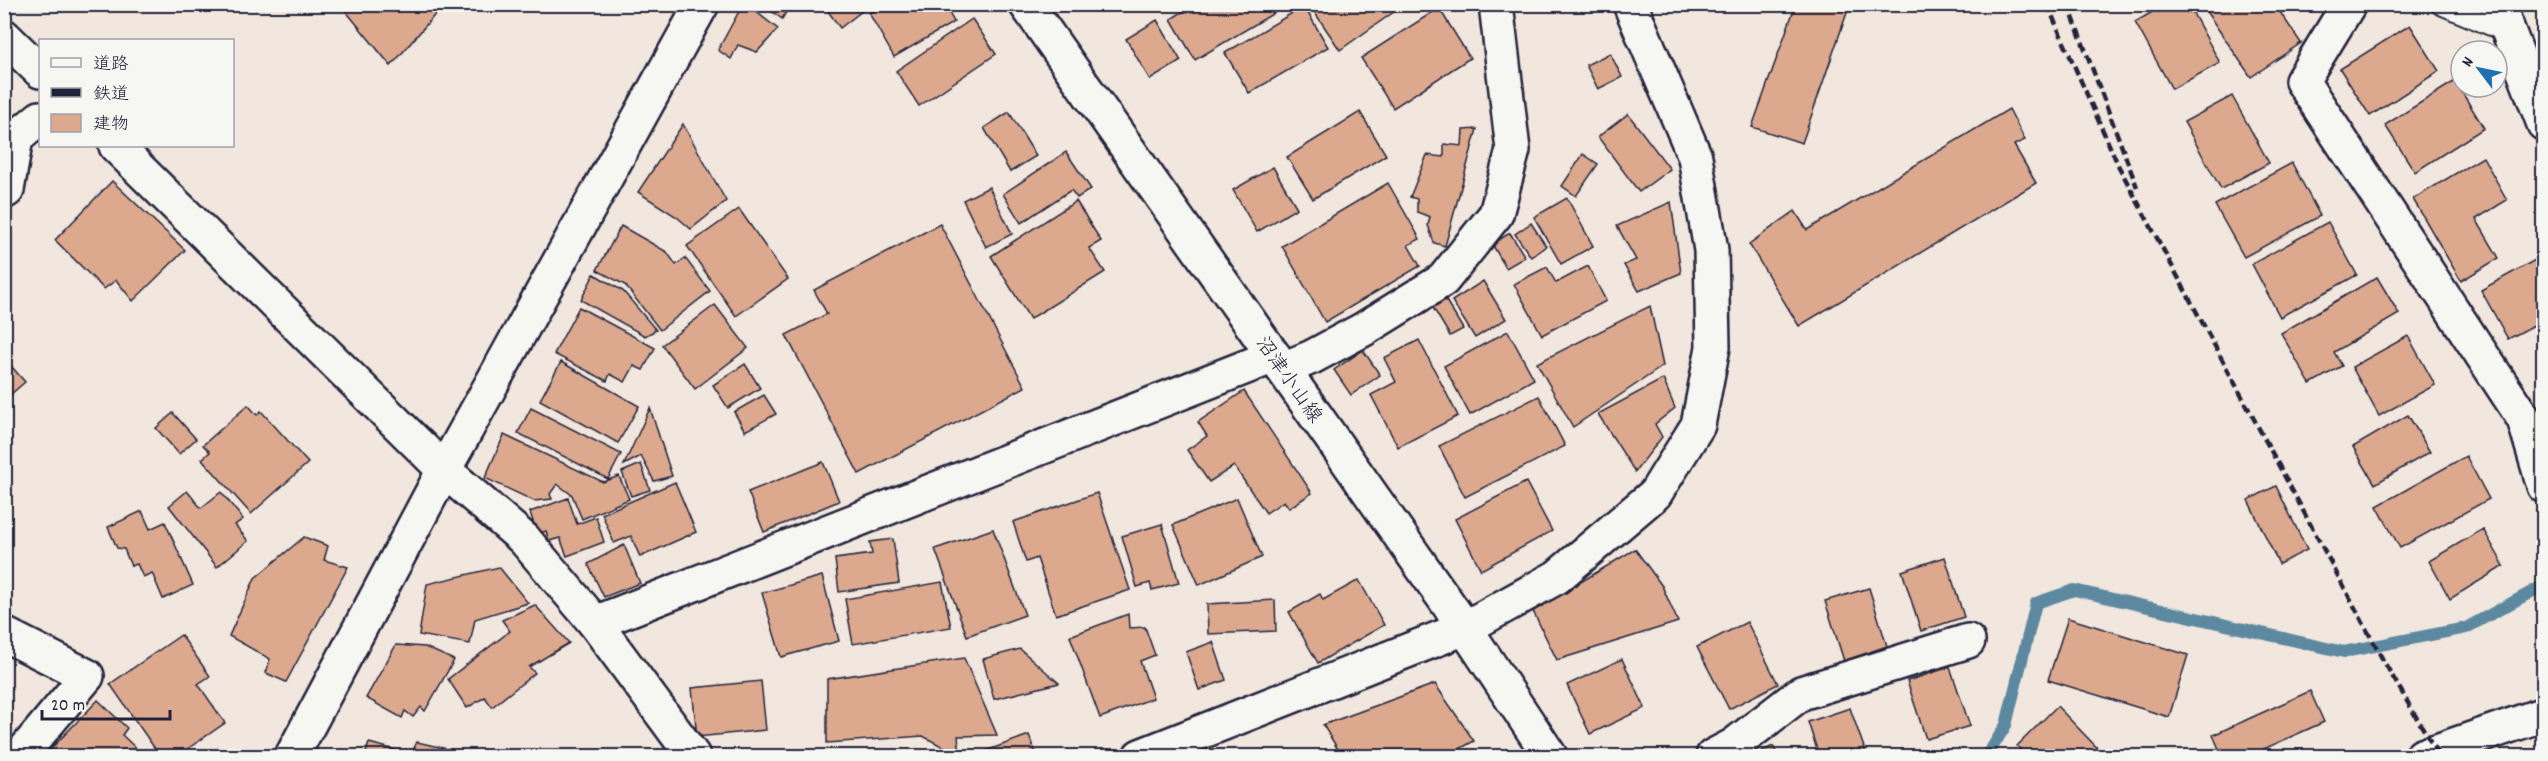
<svg xmlns="http://www.w3.org/2000/svg" width="2548" height="761" viewBox="0 0 2548 761" font-family="Dekko,'Klee One',sans-serif">
<style>
.lines{fill:none;stroke-linecap:round;stroke-linejoin:round}
.stream{stroke:#5c89a0;stroke-width:12}
.building{fill:#dca98f;stroke:#22223b;stroke-width:1.5}
.service-casing{stroke:#22223b;stroke-width:24}
.minor-casing{stroke:#22223b;stroke-width:38}
.tertiary-casing{stroke:#22223b;stroke-width:38}
.secondary-casing{stroke:#22223b;stroke-width:38}
.service{stroke:#f6f6f2;stroke-width:20}
.minor{stroke:#f6f6f2;stroke-width:33}
.tertiary{stroke:#f6f6f2;stroke-width:33}
.secondary{stroke:#f6f6f2;stroke-width:33}
.rail{stroke:#22223b;stroke-width:4.5;stroke-dasharray:9 4.5;stroke-linecap:butt}
.labels{text-anchor:middle;stroke-width:4.5;stroke-linejoin:round;paint-order:stroke}
.street-label{font-size:20px;fill:#22223b;stroke:#f6f6f2}
</style>
<rect width="100%" height="100%" fill="#f1e7de"/>
<filter id="ink" filterUnits="userSpaceOnUse"><feTurbulence type="fractalNoise" baseFrequency=".0167" numOctaves="2"/><feDisplacementMap in="SourceGraphic" scale="12" xChannelSelector="R" yChannelSelector="G"/><feConvolveMatrix kernelMatrix="1 2 1 2 8 2 1 2 1" color-interpolation-filters="sRGB"/></filter>
<g filter="url(#ink)">
<g class="lines">
<!-- stream -->
<polyline class="stream" points="1987,756 2006,725 2036,603 2074,590 2344,652 2466,628 2544,585"/>
</g>
<!-- building -->
<g class="building">
<polygon points="340,4 444,4 391,66"/>
<polygon points="743,4 746,4 778,29 757,52 738,45 731,59 718,50"/>
<polygon points="762,4 791,4 782,19"/>
<polygon points="823,4 871,4 840,28"/>
<polygon points="885,4 944,4 954,22 894,57 869,13"/>
<polygon points="1195,4 1269,4 1274,13 1195,60 1171,19"/>
<polygon points="1309,4 1405,4 1340,50"/>
<polygon points="1796,4 1850,4 1802,143 1752,127"/>
<polygon points="2166,4 2188,4 2220,63 2172,89 2135,22"/>
<polygon points="2201,4 2286,4 2280,12 2301,43 2251,77"/>
<polygon points="1304,6 1328,47 1249,93 1225,53"/>
<polygon points="1439,8 1470,58 1393,108 1361,58"/>
<polygon points="972,19 996,54 919,106 896,71"/>
<polygon points="1157,20 1181,61 1150,80 1126,39"/>
<polygon points="2410,25 2439,71 2370,116 2340,69"/>
<polygon points="1610,53 1622,77 1598,89 1586,65"/>
<polygon points="2455,81 2484,128 2415,172 2385,125"/>
<polygon points="2232,96 2269,163 2221,189 2184,122"/>
<polygon points="2009,109 2025,140 2014,145 2036,183 1799,326 1749,244 1795,211 1807,230"/>
<polygon points="1009,112 1036,156 1010,172 984,128"/>
<polygon points="1360,112 1386,155 1313,199 1287,157"/>
<polygon points="1628,114 1670,169 1639,192 1598,137"/>
<polygon points="683,124 726,201 691,229 677,217 638,192"/>
<polygon points="1477,129 1445,246 1434,243 1428,225 1430,217 1417,212 1417,199 1410,197 1427,155 1444,157 1444,144 1462,146 1463,130"/>
<polygon points="1066,152 1091,189 1077,198 1071,190 1021,223 1003,194"/>
<polygon points="1583,154 1598,164 1576,196 1562,186"/>
<polygon points="2483,157 2507,200 2476,219 2499,258 2461,281 2413,199"/>
<polygon points="2292,163 2320,216 2244,257 2215,205"/>
<polygon points="1273,167 1297,208 1257,232 1233,190"/>
<polygon points="112,181 185,250 133,301 116,280 104,289 55,240"/>
<polygon points="1388,183 1420,239 1408,245 1420,266 1325,322 1282,246"/>
<polygon points="989,187 1012,234 986,247 963,200"/>
<polygon points="1567,198 1593,246 1561,264 1534,217"/>
<polygon points="1076,201 1101,241 1089,248 1105,272 1030,319 991,256"/>
<polygon points="1671,202 1681,273 1639,291 1624,265 1636,260 1617,226"/>
<polygon points="739,209 788,279 736,316 687,246"/>
<polygon points="2328,222 2357,275 2280,317 2252,264"/>
<polygon points="1531,223 1546,246 1531,257 1515,234"/>
<polygon points="940,224 1025,387 859,474 786,335 827,314 814,290"/>
<polygon points="621,226 667,252 676,265 685,258 710,291 660,330 625,285 597,270"/>
<polygon points="1510,233 1525,257 1506,268 1492,244"/>
<polygon points="2544,255 2544,336 2536,324 2508,339 2481,290"/>
<polygon points="1588,266 1606,301 1542,335 1514,284 1547,267 1556,283"/>
<polygon points="594,274 623,291 656,330 645,336 581,300"/>
<polygon points="2377,277 2399,314 2334,352 2342,366 2310,384 2281,333"/>
<polygon points="1483,281 1506,319 1475,338 1452,301"/>
<polygon points="1445,299 1463,329 1450,336 1432,306"/>
<polygon points="715,305 748,348 695,389 662,345"/>
<polygon points="1650,306 1663,366 1573,427 1537,363"/>
<polygon points="579,307 655,348 643,370 634,366 625,382 610,374 607,381 554,354"/>
<polygon points="1508,331 1534,379 1470,415 1444,366"/>
<polygon points="2408,336 2435,385 2379,416 2352,367"/>
<polygon points="1419,340 1458,416 1398,447 1371,395 1396,382 1384,358"/>
<polygon points="1363,350 1380,375 1351,395 1334,370"/>
<polygon points="4,358 25,382 4,400"/>
<polygon points="561,362 639,406 618,443 540,400"/>
<polygon points="745,364 760,388 728,408 713,385"/>
<polygon points="1663,379 1675,408 1655,424 1662,437 1635,472 1598,414"/>
<polygon points="1244,391 1312,493 1289,508 1284,501 1266,513 1234,466 1209,482 1187,450 1207,436 1198,422"/>
<polygon points="764,395 776,414 745,431 734,412"/>
<polygon points="1539,396 1565,446 1465,497 1439,446"/>
<polygon points="248,405 257,415 261,411 308,463 251,514 202,459 210,452 203,445"/>
<polygon points="531,408 621,454 608,479 518,433"/>
<polygon points="650,408 672,476 654,481 641,456 624,465"/>
<polygon points="173,413 196,439 179,454 156,428"/>
<polygon points="2408,415 2430,452 2375,484 2353,447"/>
<polygon points="504,435 603,482 619,476 629,499 582,519 572,495 557,484 550,494 552,499 534,501 485,478"/>
<polygon points="2466,456 2489,499 2400,548 2377,506"/>
<polygon points="823,462 839,501 764,532 748,492"/>
<polygon points="641,464 650,490 631,496 622,472"/>
<polygon points="675,482 696,532 640,557 631,536 614,543 602,514"/>
<polygon points="1526,482 1552,531 1481,570 1455,519"/>
<polygon points="2276,486 2307,550 2279,564 2248,500"/>
<polygon points="187,491 201,508 221,492 243,519 235,525 248,541 217,567 169,506"/>
<polygon points="1097,493 1130,590 1056,615 1037,558 1026,562 1013,522"/>
<polygon points="568,498 577,524 596,517 604,542 567,556 560,538 549,541 546,531 537,534 530,512"/>
<polygon points="1237,498 1262,557 1199,585 1173,525"/>
<polygon points="142,511 150,529 165,522 193,585 163,599 152,573 143,577 137,564 131,566 124,549 117,548 108,527"/>
<polygon points="1162,524 1179,583 1152,590 1150,583 1137,587 1122,536"/>
<polygon points="993,529 1025,615 967,636 935,549"/>
<polygon points="2483,529 2504,566 2450,599 2429,561"/>
<polygon points="304,537 328,546 324,560 348,567 286,682 266,673 270,659 229,636 255,578"/>
<polygon points="893,539 899,583 839,592 835,559 872,554 870,542"/>
<polygon points="624,545 640,583 604,597 588,564"/>
<polygon points="1635,549 1662,586 1678,622 1557,660 1533,611"/>
<polygon points="1945,557 1964,617 1921,631 1902,571"/>
<polygon points="499,567 528,603 475,619 470,644 419,635 427,584"/>
<polygon points="822,576 839,641 781,657 762,593"/>
<polygon points="1359,580 1384,625 1318,663 1289,612 1320,594 1323,600"/>
<polygon points="942,582 951,627 853,644 845,599"/>
<polygon points="1869,588 1887,646 1844,661 1825,601"/>
<polygon points="1275,600 1276,631 1208,634 1207,604"/>
<polygon points="535,605 569,643 529,667 535,673 492,707 485,697 467,708 448,679 510,631 502,620"/>
<polygon points="1128,614 1129,628 1145,627 1155,655 1140,661 1153,698 1100,718 1070,636"/>
<polygon points="2068,618 2188,655 2169,717 2048,680"/>
<polygon points="1747,622 1778,684 1729,709 1697,647"/>
<polygon points="181,635 210,676 198,684 225,723 177,756 160,756 110,684"/>
<polygon points="1213,642 1226,680 1199,690 1186,652"/>
<polygon points="396,645 425,647 454,660 425,711 421,707 413,717 405,711 402,718 366,698"/>
<polygon points="1020,649 1059,683 994,699 983,659"/>
<polygon points="964,658 997,735 958,736 960,756 923,736 827,743 827,679"/>
<polygon points="1622,659 1645,708 1590,734 1567,685"/>
<polygon points="1950,667 1970,726 1926,739 1907,681"/>
<polygon points="761,681 766,730 697,737 692,688"/>
<polygon points="1435,684 1474,741 1447,756 1342,756 1323,725"/>
<polygon points="2310,691 2324,722 2248,756 2222,756 2213,735"/>
<polygon points="98,700 127,728 122,735 144,756 51,756 47,753"/>
<polygon points="2057,706 2105,756 2027,756 2017,746"/>
<polygon points="1850,708 1867,756 1819,756 1808,722"/>
<polygon points="1029,735 1037,756 985,756 983,752"/>
<polygon points="417,742 461,752 460,756 365,756 369,743 411,754"/>
<polygon points="1773,746 1778,756 1752,756"/>
</g>
<g class="lines">
<!-- service casing -->
<g class="service-casing">
<polyline id="service" points="2441,4 2510,33"/>
</g>
<!-- minor casing -->
<g class="minor-casing">
<g id="minor">
<polyline points="2349,4 2302,81 2524,419 2544,486"/>
<polyline points="2498,4 2544,124"/>
<polyline points="4,36 40,71"/>
<polyline points="116,146 444,470 524,539 595,623 693,756"/>
<polyline points="4,192 7,190 16,138 40,118"/>
<polyline points="1283,369 1312,357 1364,329 1443,280 1496,214 1513,150 1496,4"/>
<polyline points="595,623 1274,356"/>
<polyline points="4,634 87,676 20,756"/>
<polyline points="1140,756 1465,628 1557,577 1655,494 1698,425 1713,347 1711,250 1695,157 1630,4"/>
<polyline points="1713,756 1734,745 1801,693 1968,641"/>
</g>
</g>
<!-- tertiary casing -->
<g class="tertiary-casing">
<g id="tertiary">
<polyline points="292,756 444,470 702,4"/>
<polyline points="2422,756 2544,714"/>
</g>
</g>
<!-- secondary casing -->
<g class="secondary-casing">
<polyline id="secondary" points="1026,4 1465,628 1550,756"/>
</g>
<!-- service -->
<use href="#service" class="service"/>
<!-- minor -->
<use href="#minor" class="minor"/>
<!-- tertiary -->
<use href="#tertiary" class="tertiary"/>
<!-- secondary -->
<use href="#secondary" class="secondary"/>
<!-- rail -->
<g class="rail">
<polyline points="2047,4 2119,167 2383,660 2439,756"/>
<polyline points="2068,4 2137,187"/>
</g>
</g>
</g>
<g class="labels">
<!-- street labels -->
<g class="street-label">
<text transform="translate(1290 379) rotate(55)" y="7">沼津小山線</text>
</g>
</g>
<!-- margin -->
<rect width="2548" height="761" fill="none" stroke="#f6f6f2" stroke-width="24"/>
<rect x="12" y="12" width="2524" height="737" fill="none" stroke="#22223b" stroke-width="2" filter="url(#ink)"/>
<!-- legend -->
<rect x="39" y="39" width="195" height="108" fill="#f6f6f2" stroke="#a1a1a9" stroke-width="1.5"/>
<rect x="51" y="58" width="30" height="9" fill="#f6f6f2" stroke="#a1a1a9" stroke-width="1.5"/>
<text x="93" y="69" font-size="18" fill="#22223b">道路</text>
<rect x="51" y="88" width="30" height="9" fill="#22223b" stroke="#a1a1a9" stroke-width="1.5"/>
<text x="93" y="99" font-size="18" fill="#22223b">鉄道</text>
<rect x="51" y="114" width="30" height="18" fill="#dca98f" stroke="#a1a1a9" stroke-width="1.5"/>
<text x="93" y="129" font-size="18" fill="#22223b">建物</text>
<!-- north arrow -->
<g transform="translate(2479 69) rotate(302)"><circle r="28" fill="#f6f6f2" stroke="#a1a1a9" stroke-width="1.5"/>
<path d="M0-4.5L10 22L0 15L-10 22Z" fill="#1f6fb2"/>
<text y="-9" font-size="16" font-weight="bold" text-anchor="middle" fill="#22223b">N</text>
</g>
<!-- scale -->
<path d="M42 710v9h128v-9" fill="none" stroke="#22223b" stroke-width="3"/>
<text x="51" y="710" font-size="18" fill="#22223b" stroke="#f6f6f2" stroke-width="4.5" paint-order="stroke">20 m</text>
</svg>
